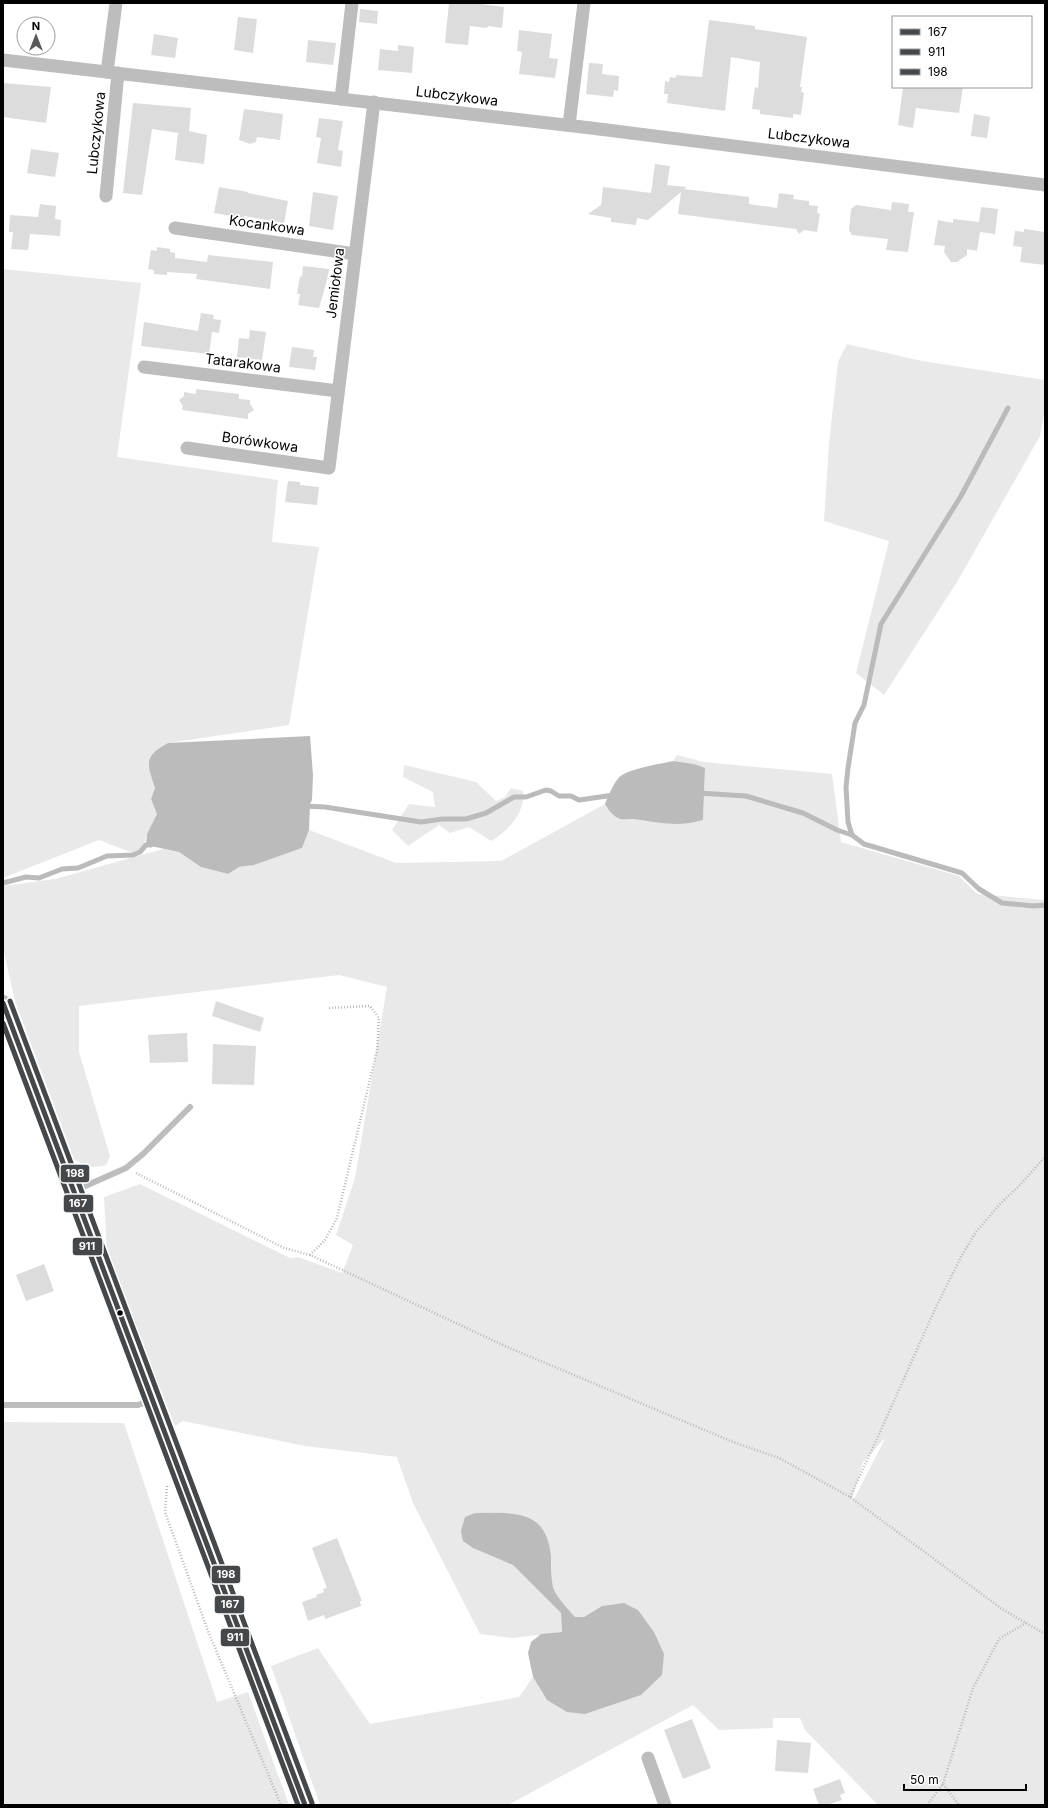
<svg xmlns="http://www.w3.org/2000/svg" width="1048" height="1808" viewBox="0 0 1048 1808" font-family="Inter,sans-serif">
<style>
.green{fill:#e9e9e9;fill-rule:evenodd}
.water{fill:#bbb}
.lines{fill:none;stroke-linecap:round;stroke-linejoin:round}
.stream{stroke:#bbb;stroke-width:5}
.building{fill:#dcdcdc}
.path{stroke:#b8b8b8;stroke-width:2.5;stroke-dasharray:1 2;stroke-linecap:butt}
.service{stroke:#bdbdbd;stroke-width:6}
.minor{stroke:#bdbdbd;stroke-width:13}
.tertiary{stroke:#bdbdbd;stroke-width:16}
.bus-1-casing{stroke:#fff;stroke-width:8}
.bus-2-casing{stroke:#fff;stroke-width:8}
.bus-3-casing{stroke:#fff;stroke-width:8}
.bus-1{stroke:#45484a;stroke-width:5}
.bus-2{stroke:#45484a;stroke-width:5}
.bus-3{stroke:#45484a;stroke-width:5}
.bus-dot{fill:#000;stroke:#fff;stroke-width:1.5}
.labels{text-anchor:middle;stroke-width:3;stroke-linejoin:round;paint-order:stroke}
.street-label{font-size:14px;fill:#000;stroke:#fff}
.line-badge{stroke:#fff;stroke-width:1.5}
.badge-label{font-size:11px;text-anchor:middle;font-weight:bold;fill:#fff}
</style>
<rect width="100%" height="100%" fill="#fff"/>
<!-- green -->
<g class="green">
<path d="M3,269L141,283L117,457L278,480L272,542L319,547L289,725L168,743C143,755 147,764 155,788L151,799L157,814L147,834L143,848L133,853L99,840L3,878Z"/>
<polygon points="847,344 922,361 1045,380 1045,408 1040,436 957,582 884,695 856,673 889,541 824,521 829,444 838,362"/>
<path d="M677,755L704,762L832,774L841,842L959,876L977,894L1045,900V1805H878L805,1730L800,1718H773V1728L719,1730L693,1705L508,1805H320L271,1666L318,1648L370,1724L519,1697L533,1677L547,1700L654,1632L638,1610L624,1603L602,1606L584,1617H575C568,1609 559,1600 554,1590C550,1583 552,1568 551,1560C546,1508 516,1513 475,1513L473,1548L513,1565L561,1613L562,1632L513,1638L480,1634L413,1503L397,1457L305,1446L183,1421L175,1426L107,1255L104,1197L140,1184L290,1258L298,1257L342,1273L353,1245L336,1235L355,1178L387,987L339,975L79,1006V1052L110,1156L106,1165C93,1169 86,1167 74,1159L15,1001L3,948V886L55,879L163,849L179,852L201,867L228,874L239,867L254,865L302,848L309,830L396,863L501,861L605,804C609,810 614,817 621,819C625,820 630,819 634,819C657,823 680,827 703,820L705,769L694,764L673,761ZM886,1437L855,1497L851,1503L863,1462Z"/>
<path d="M404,765L476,782L496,801L505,797L511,788L523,791C526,812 508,831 491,841L469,827L450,833L439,825L408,846L392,830L409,804L435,807L433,792L403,777Z"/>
<polygon points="3,1422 124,1423 217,1702 248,1692 289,1805 3,1805"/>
</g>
<!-- water -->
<g class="water">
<path d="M310,736L313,775L312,800L310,804L309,830L302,848L254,865L239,867L228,874L201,867L179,852L146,845L147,834L157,814L151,799L155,788C147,764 143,756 168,743Z"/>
<path d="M673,761L694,764L705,768L703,820C678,828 657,822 633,819C629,819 624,820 620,819C613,816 609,811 605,804C608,797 615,779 622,775C634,768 659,764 673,761Z"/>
<path d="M475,1513C513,1513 546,1508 551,1556C551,1565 551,1583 554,1590C559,1600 568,1609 575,1617H584L602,1606L624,1603L638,1610L654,1632L664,1654L662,1675L641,1695L585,1714L567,1712L547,1700L533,1677L528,1653L531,1642L541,1634L562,1632L561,1613L513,1565L473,1548L463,1541L461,1531L465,1517Z"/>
</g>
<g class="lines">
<!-- stream -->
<g class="stream">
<polyline points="698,793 746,796 803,813 837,830 852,835 864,844 962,873 979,889 1002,903 1034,906 1045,905"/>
<polyline points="304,806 325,807 421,822 442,819 466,819 486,813 514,797 526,797 546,790 551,791 559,796 571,796 579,800 614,795"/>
<polyline points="852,835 848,822 846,787 848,768 855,723 864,705 881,624 961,496 1008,408"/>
<polyline points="3,883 26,877 39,878 62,869 78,868 107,856 133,855 140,852 146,845 151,845"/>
</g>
</g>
<!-- building -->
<g class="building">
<polygon points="449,3 473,3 504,7 502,28 489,26 486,28 470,26 468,45 445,43"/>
<polygon points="360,9 378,11 377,24 359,22"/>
<polygon points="238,17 257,19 253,53 234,50"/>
<polygon points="709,20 755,26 755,29 807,37 800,87 802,87 801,92 804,93 801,115 793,114 793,118 760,114 760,110 752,109 755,87 758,88 760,62 731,57 725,111 667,103 668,94 664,94 665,81 669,82 670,77 676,78 676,75 702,77"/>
<polygon points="519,30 552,34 549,58 558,59 555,78 519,74 522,52 517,51"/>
<polygon points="154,34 178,38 175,58 151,55"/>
<polygon points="308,40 336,43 333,65 306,62"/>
<polygon points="398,45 414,47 412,73 378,70 380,49 398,51"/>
<polygon points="589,63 603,64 602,74 619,76 618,91 614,90 613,97 586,94"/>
<polygon points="3,83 51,87 46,123 3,117"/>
<polygon points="903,87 963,87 959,113 916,108 913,128 898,125"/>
<polygon points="133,103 191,108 189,131 207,135 204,164 175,160 178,133 152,129 142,195 123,193"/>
<polygon points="244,109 283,114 280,140 257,137 256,142 250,144 239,140"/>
<polygon points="974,114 990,117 987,138 971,136"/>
<polygon points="319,118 343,121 338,150 343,151 341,167 317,163 321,138 316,137"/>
<polygon points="31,149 59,153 55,177 27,173"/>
<polygon points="655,164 670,166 667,185 687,187 684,189 749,197 749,204 777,208 779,193 794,195 793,199 809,201 809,205 818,206 817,213 820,214 817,232 804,230 799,234 796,229 678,214 681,192 648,220 637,218 636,225 611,222 611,218 588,214 601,205 603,187 651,193"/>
<polygon points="219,187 248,192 248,193 288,201 284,223 244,216 244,218 214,213"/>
<polygon points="313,192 338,196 333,230 309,226"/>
<polygon points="892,202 909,204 908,212 914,212 908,252 886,250 888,239 852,235 849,230 851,209 856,205 891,210"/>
<polygon points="40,204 56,206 55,219 61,220 60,236 30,234 28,250 11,249 13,232 9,232 10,215 38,217"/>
<polygon points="981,207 998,209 995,234 980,232 977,251 967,249 967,255 957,262 951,262 944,252 945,246 934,245 938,220 953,223 953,219 979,222"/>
<polygon points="1024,229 1045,232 1045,265 1020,262 1022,247 1013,246 1015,231 1024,232"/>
<polygon points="157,247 170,249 170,252 175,253 175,258 207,262 208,255 273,262 270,289 196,279 197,274 167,272 167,275 154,274 154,270 148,269 151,250 157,251"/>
<polygon points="303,266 329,269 327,280 319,308 298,305 300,294 297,294 300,276 302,277"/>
<polygon points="201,313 214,315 213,319 221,320 219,333 212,332 209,354 141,346 144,322 198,331"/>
<polygon points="250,330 266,332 262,360 237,357 239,338 249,339"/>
<polygon points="292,347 314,350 313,357 317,357 315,370 289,367"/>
<polygon points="196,389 239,394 239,399 250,400 250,404 254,410 248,414 248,419 182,410 183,406 179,400 184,396 184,392 196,394"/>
<polygon points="288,481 300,482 300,485 319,487 317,505 285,502"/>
<polygon points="216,1001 264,1018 260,1032 212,1016"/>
<polygon points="187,1033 188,1062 150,1063 148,1035"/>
<polygon points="213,1044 256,1046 254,1085 212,1084"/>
<polygon points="44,1264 54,1291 26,1301 16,1275"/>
<polygon points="337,1538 362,1601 360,1601 361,1606 325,1619 324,1615 308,1621 302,1602 317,1597 316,1595 324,1592 323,1589 327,1588 312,1548"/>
<polygon points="692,1719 711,1768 683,1779 664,1730"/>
<polygon points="777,1740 811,1743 808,1773 775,1771"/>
<polygon points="840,1779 845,1793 840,1795 842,1800 827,1805 819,1805 813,1789"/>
</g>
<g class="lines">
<!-- path -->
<g class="path">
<polyline points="136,1173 284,1248 310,1255 505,1346 733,1442 779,1458 850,1497 1002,1609 1045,1634"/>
<polyline points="310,1255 325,1240 337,1218 377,1050 379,1018 370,1006 329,1008"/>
<polyline points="167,1486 165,1512 208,1631 281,1805"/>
<polyline points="850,1497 881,1430 936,1307 962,1255 976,1232 1000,1204 1019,1186 1045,1157"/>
<polyline points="943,1784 959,1805"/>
<polyline points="927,1805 943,1784 973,1688 999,1639 1026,1623"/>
</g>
<!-- service -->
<g class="service">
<polyline points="74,1191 126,1168 143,1154 190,1107"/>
<polyline points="3,1405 138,1405 152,1400"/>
</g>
<!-- minor -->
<g class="minor">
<polyline points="3,60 591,128 1045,185"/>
<polyline points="107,72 116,3"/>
<polyline points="341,99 352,3"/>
<polyline points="569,125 584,3"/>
<polyline points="106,196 118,73"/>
<polyline points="175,228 355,254"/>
<polyline points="144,367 338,391"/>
<polyline points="187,448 329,468 374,102"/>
<polyline points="648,1758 665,1805"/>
</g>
<!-- tertiary -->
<polyline class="tertiary" points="3,1003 305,1805"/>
<!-- bus-1 casing -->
<g class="bus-1-casing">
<polyline id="bus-1" points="3,1003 305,1805"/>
</g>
<!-- bus-2 casing -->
<g class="bus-2-casing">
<polyline id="bus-2" points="3,1023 298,1805"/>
</g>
<!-- bus-3 casing -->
<g class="bus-3-casing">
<polyline id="bus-3" points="10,1001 312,1803"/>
</g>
<!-- bus-1 -->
<use href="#bus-1" class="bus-1"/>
<!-- bus-2 -->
<use href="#bus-2" class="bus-2"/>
<!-- bus-3 -->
<use href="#bus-3" class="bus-3"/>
</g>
<!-- markers -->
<circle class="bus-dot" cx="120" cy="1313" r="3.5"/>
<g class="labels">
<!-- street labels -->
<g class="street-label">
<text transform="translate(457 96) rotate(7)" y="5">Lubczykowa</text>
<text transform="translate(96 133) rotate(-84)" y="5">Lubczykowa</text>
<text transform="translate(809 138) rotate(7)" y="5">Lubczykowa</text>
<text transform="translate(267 225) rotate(8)" y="5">Kocankowa</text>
<text transform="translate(335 283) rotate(-83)" y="5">Jemiołowa</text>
<text transform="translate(243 363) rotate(7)" y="5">Tatarakowa</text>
<text transform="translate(260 442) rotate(8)" y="5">Borówkowa</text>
</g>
</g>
<g class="line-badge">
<rect x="60" y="1164" width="30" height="19" rx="4" fill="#45484a"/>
<rect x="63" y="1194" width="31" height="19" rx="4" fill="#45484a"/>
<rect x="72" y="1237" width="31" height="19" rx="4" fill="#45484a"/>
<rect x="211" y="1565" width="30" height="19" rx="4" fill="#45484a"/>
<rect x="214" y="1595" width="31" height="19" rx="4" fill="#45484a"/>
<rect x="220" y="1628" width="30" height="19" rx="4" fill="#45484a"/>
</g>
<g class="badge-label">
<text x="75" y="1177">198</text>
<text x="78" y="1207">167</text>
<text x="87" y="1250">911</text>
<text x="226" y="1578">198</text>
<text x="230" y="1608">167</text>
<text x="235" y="1641">911</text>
</g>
<!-- border -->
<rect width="1048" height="1808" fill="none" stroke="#000000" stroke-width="8"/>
<!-- legend -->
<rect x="892" y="16" width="140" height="72" fill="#ffffff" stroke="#999999"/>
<rect x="900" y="29" width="20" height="6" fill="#45484a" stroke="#999999"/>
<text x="928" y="36" font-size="12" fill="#000000">167</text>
<rect x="900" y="49" width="20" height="6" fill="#45484a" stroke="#999999"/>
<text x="928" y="56" font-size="12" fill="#000000">911</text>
<rect x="900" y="69" width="20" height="6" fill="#45484a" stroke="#999999"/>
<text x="928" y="76" font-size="12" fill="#000000">198</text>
<!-- north arrow -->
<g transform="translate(36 36)"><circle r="19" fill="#ffffff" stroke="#999999"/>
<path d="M0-3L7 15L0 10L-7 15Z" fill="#595959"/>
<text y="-6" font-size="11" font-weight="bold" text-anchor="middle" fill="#000000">N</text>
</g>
<!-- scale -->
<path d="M904 1784v6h122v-6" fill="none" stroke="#000000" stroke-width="2"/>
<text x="910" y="1784" font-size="12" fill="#000000" stroke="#ffffff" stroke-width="3" paint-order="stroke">50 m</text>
</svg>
